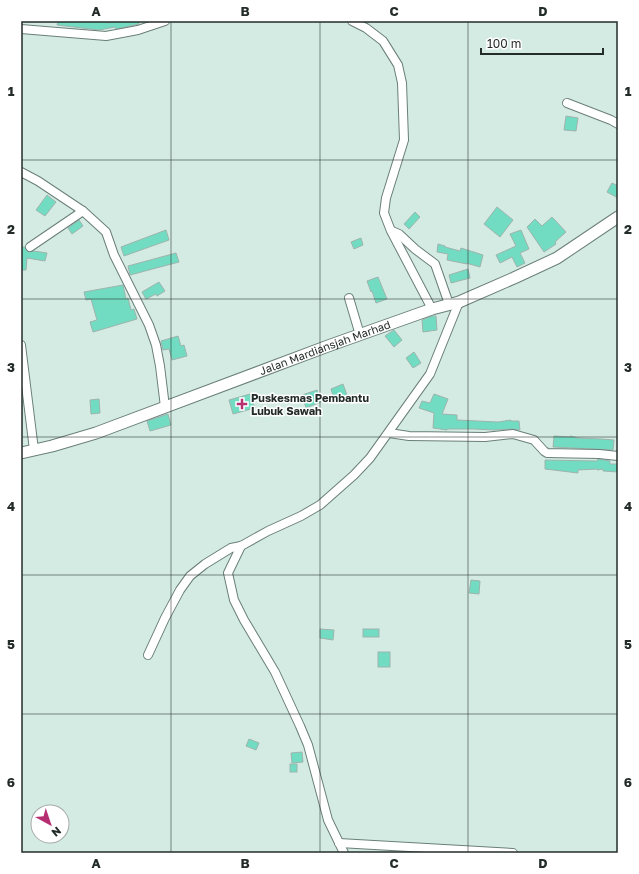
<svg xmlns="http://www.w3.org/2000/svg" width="639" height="874" viewBox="0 0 639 874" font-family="'Golos Text',sans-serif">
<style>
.building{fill:#71dcc2;stroke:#9eb4ad}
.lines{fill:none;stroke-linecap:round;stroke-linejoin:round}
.street-casing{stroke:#6a7f79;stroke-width:10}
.secondary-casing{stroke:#6a7f79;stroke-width:13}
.street{stroke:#fff;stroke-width:8}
.secondary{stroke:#fff;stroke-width:11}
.grid{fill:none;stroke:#242c2a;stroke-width:1;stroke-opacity:0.55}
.poi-dot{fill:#b62f71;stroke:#fff;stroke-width:1.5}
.labels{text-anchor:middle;stroke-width:3;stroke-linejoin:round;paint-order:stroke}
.street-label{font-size:11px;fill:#242c2a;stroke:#fff}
.poi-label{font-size:11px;font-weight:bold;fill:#242c2a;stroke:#fff;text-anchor:start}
.neatline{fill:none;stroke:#242c2a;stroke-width:1.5}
.grid-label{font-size:13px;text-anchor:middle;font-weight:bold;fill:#242c2a}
</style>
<rect width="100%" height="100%" fill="#d4ebe4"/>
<!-- building -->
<g class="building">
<polygon points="58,21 106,21 107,23 114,21 139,21 139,24 116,29 115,27 99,30 57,25"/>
<polygon points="566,116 578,118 576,131 564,130"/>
<polygon points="612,183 618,186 618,198 607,192"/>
<polygon points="47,195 56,202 45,216 36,210"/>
<polygon points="497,207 513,220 500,237 484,224"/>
<polygon points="415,212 420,217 409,229 404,224"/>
<polygon points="552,217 566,232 555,242 556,244 544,252 527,227 535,219 542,226"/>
<polygon points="79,220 83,226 72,234 68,228"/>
<polygon points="166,230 169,240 124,256 121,247"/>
<polygon points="521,230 529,249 520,253 525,263 517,267 512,257 500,263 496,255 516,246 510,234"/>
<polygon points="361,238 363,245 354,249 351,242"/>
<polygon points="438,244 445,246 445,247 460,251 461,248 483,255 480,267 466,263 467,264 447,260 448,254 437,252"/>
<polygon points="21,247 25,247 28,252 34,251 47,253 45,261 27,258 26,270 21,270"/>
<polygon points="176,253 179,262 130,275 128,266"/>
<polygon points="468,269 470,278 451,283 449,275"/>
<polygon points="378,277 387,299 376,303 372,291 371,292 367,281"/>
<polygon points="159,282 165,291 157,296 156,294 146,299 142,292"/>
<polygon points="123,285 126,299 128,298 131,310 134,309 137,319 93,332 90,322 97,320 91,299 86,300 84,292"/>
<polygon points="432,316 436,316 437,330 423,332 422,320"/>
<polygon points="394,330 402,340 394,347 385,336"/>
<polygon points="178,336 181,346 184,345 187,356 172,360 169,349 163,350 161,341"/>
<polygon points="414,352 421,363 413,368 406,358"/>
<polygon points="343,384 348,398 335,402 331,389"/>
<polygon points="317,390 321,402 306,408 302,395"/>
<polygon points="250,394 255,408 233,414 229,400"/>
<polygon points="434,394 448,399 442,414 457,415 457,420 498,422 511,420 511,421 519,421 520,430 512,429 494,430 474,429 447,429 447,430 433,428 434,413 419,408 422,401 430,403"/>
<polygon points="99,399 100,413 91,414 90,400"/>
<polygon points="168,414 171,425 150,431 147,421"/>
<polygon points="554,436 570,437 570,436 578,438 602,439 614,440 613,450 553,447"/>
<polygon points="598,459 610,461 610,464 618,464 618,472 603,471 603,469 597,470 597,469 578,470 578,473 545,469 545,460 597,461"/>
<polygon points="471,580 480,581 479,594 469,593"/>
<polygon points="320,629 334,630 333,640 320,638"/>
<rect x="363" y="629" width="16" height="8"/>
<rect x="378" y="652" width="12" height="15"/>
<polygon points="249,739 259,743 256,750 246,746"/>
<polygon points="302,752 303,762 292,763 291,753"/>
<rect x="290" y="764" width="7" height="8"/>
</g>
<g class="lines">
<!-- street casing -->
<g class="street-casing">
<g id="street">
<polyline points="352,21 366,28 383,41 398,65 402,83 404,140 386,198 384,213 391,231 432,309"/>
<polyline points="21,29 106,36 138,30 165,21"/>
<polyline points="567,103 611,120 618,124"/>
<polyline points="21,172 38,181 83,211 106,232 114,255 149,325 156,345 160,366 165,407"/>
<polyline points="392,231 399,234 415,249 435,264 449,304"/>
<polyline points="30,247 83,211"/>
<polyline points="349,298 360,335"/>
<polyline points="21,345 34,450"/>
<polyline points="389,433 409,436 485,437 513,434 534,440 544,451 547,453 599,454 618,456"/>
<polyline points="241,546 228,573 234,600 244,620 275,672 300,726 308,745 328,820 344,853"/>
<polyline points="148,655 165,618 180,590 190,576 205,564 231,548 241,546 268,531 301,516 320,505 354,475 370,458 430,374 459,302"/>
<polyline points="339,843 513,853"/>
</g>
</g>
<!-- secondary casing -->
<g class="secondary-casing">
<g id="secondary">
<path id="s1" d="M21,453L52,446L96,433L328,346L432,309L459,302L514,278L557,258L618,217"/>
</g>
</g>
<!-- street -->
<use href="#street" class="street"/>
<!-- secondary -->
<use href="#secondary" class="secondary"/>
</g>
<!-- grid -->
<path class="grid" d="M171,21V853M320,21V853M468,21V853M21,160H618M21,299H618M21,437H618M21,575H618M21,714H618"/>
<!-- markers -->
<path class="poi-dot" d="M240 398h4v4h4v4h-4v4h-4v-4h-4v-4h4z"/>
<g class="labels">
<!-- street labels -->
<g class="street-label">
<text dy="4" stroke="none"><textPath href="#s1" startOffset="322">Jalan Mardiansjah Marhad</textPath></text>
</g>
<!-- poi labels -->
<g class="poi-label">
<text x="251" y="402">Puskesmas Pembantu<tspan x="251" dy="13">Lubuk Sawah</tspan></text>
</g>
</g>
<!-- border -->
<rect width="639" height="874" fill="none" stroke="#ffffff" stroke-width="44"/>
<!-- north arrow -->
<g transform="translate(50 824) rotate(140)"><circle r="19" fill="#ffffff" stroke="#a7abaa"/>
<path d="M0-3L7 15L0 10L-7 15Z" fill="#b62f71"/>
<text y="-6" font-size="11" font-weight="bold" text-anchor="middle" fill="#242c2a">N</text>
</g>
<!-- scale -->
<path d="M481 48v6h122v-6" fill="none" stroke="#242c2a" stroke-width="2"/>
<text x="487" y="48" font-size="12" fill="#242c2a" stroke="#ffffff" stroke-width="3" paint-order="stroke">100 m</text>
<rect x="22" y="22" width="595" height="830" class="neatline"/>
<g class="grid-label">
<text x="96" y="16">A</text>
<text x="245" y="16">B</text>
<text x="394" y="16">C</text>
<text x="543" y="16">D</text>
<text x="11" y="96">1</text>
<text x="628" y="96">1</text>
<text x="11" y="234">2</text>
<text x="628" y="234">2</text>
<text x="11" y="372">3</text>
<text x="628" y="372">3</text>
<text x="11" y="511">4</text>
<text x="628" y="511">4</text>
<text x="11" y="649">5</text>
<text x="628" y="649">5</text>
<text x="11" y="787">6</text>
<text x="628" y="787">6</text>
<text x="96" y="868">A</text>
<text x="245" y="868">B</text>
<text x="394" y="868">C</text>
<text x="543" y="868">D</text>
</g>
</svg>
